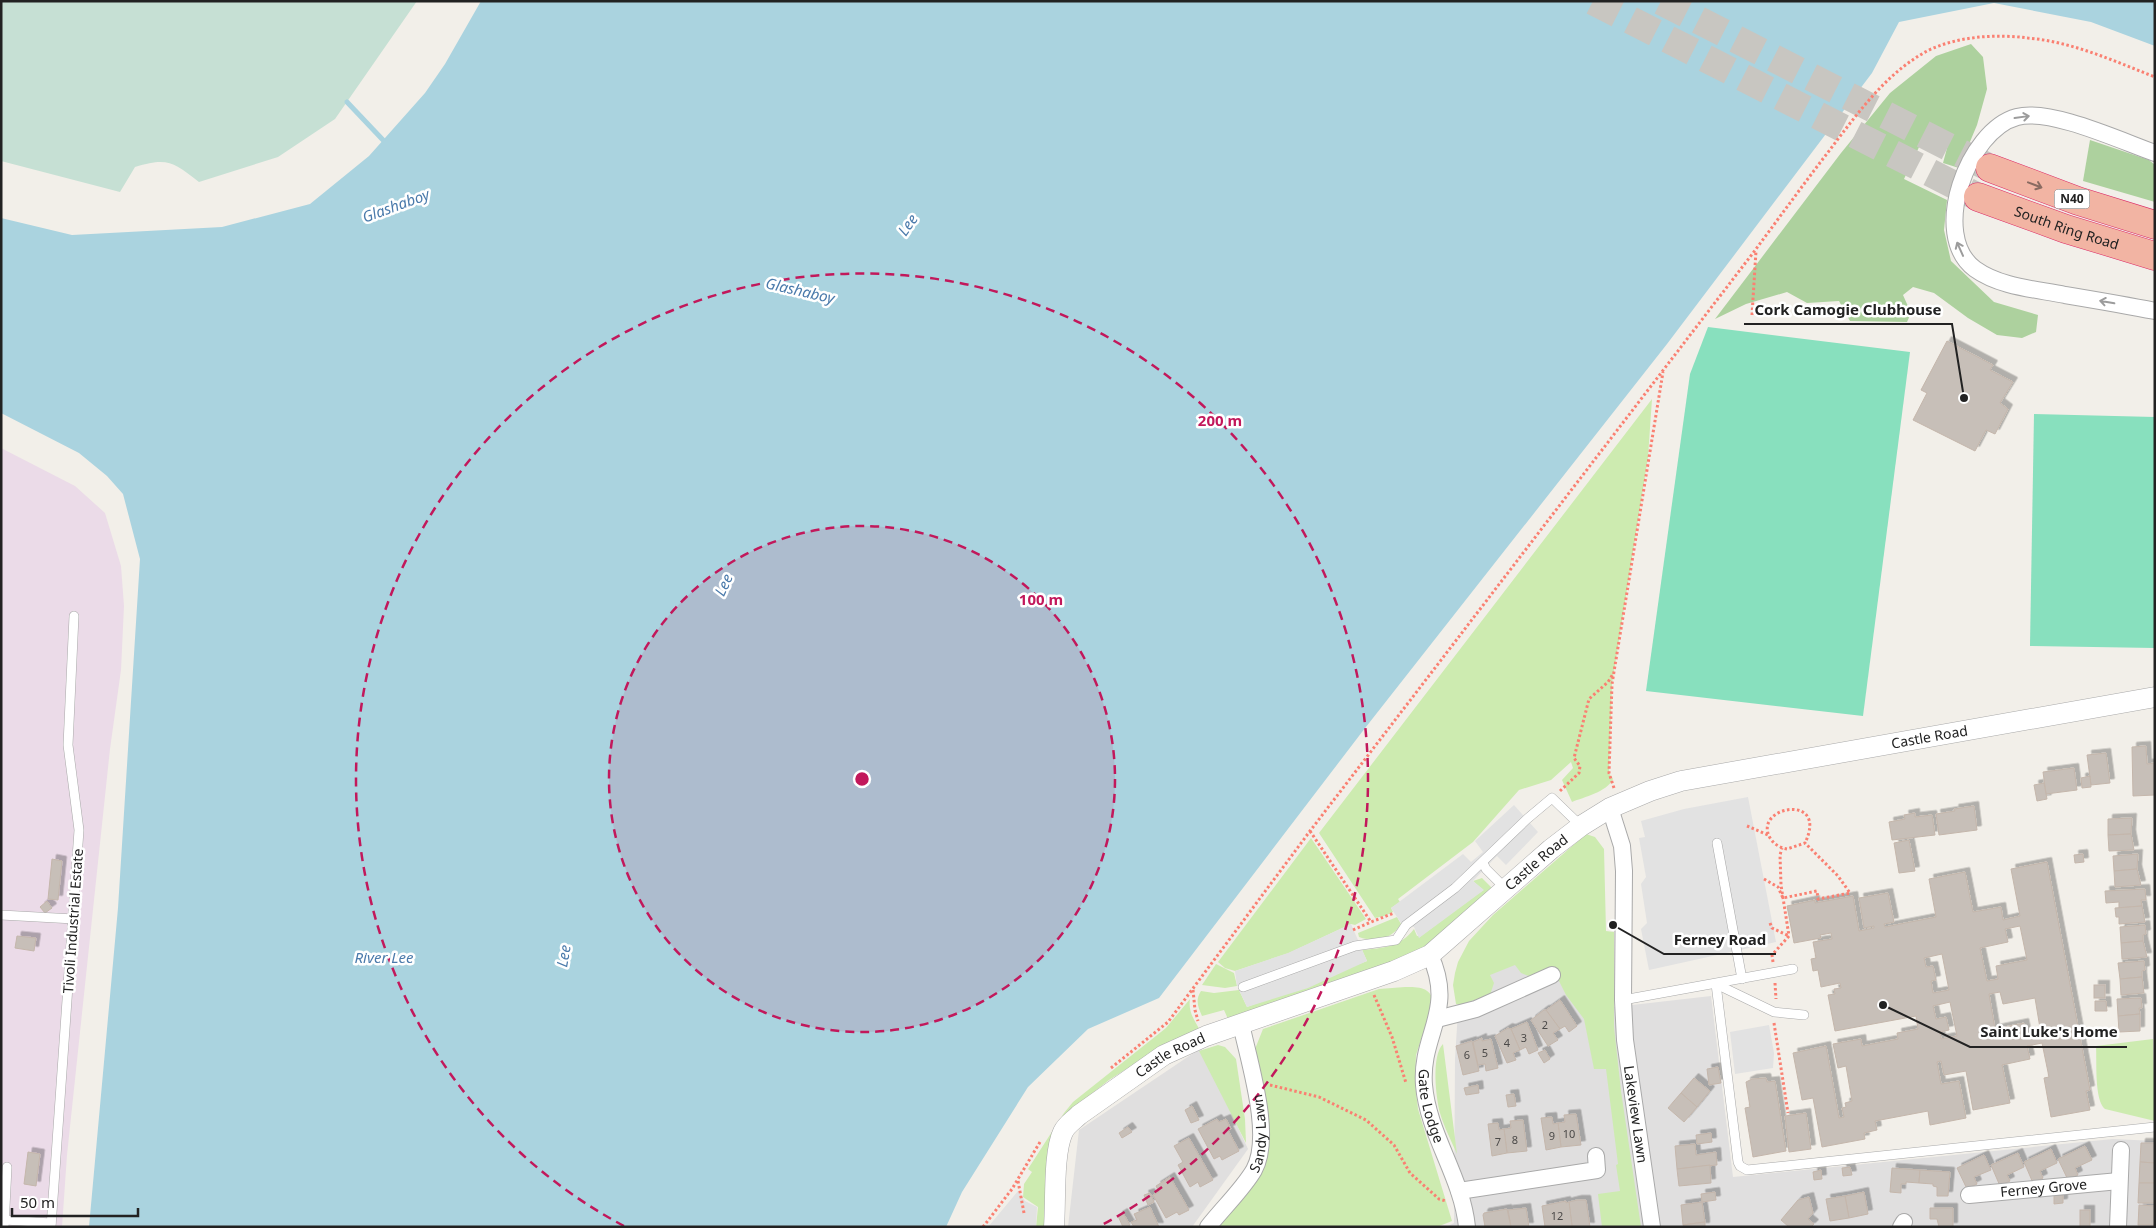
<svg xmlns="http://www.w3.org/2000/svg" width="2156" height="1228" viewBox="0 0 2156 1228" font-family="'Noto Sans',sans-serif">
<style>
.residential{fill:#e0dfdf}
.industrial{fill:#ebdbe8}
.grass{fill:#cdebb0}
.forest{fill:#add19e}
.wetland{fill:#c6e0d4}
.pitch{fill:#88e0be}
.parking{fill:#e2e2e2}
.water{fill:#aad3df}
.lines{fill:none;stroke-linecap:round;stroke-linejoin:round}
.stream{stroke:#aad3df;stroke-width:5}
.building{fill:#c7bfb8;stroke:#c4b6ab;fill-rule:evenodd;filter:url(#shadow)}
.trunk-tunnel{stroke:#c8c6c1;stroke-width:28;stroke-dasharray:28 14;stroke-linecap:butt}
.service-casing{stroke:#a9a9a9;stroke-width:10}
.minor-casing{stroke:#a9a9a9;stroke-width:18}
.tertiary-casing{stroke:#a9a9a9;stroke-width:21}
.trunk-casing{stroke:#dc2a67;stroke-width:29}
.path{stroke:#fa8072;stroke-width:3;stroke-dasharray:2.5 2.5;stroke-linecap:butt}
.service{stroke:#fff;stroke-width:9}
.minor{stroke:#fff;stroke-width:16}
.tertiary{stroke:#fff;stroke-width:20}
.trunk{stroke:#f2b4a3;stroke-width:28}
.oneway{stroke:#9c9c9c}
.oneway2{stroke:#8a6b62}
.ring{fill:none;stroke:#c2185b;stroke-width:2.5;stroke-dasharray:9 6}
.labels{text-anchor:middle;stroke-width:5;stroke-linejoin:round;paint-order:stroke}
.number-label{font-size:11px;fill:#4b4948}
.shield{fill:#fff;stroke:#646464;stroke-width:1}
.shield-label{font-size:12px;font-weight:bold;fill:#222}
.street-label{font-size:14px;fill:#222;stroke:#fff}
.water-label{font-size:15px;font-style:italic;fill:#4a7aab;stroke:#fff}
.centre{fill:#c2185b;stroke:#fff;stroke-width:2.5}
.ring-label{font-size:15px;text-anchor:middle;font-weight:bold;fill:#c2185b;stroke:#fff;stroke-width:5;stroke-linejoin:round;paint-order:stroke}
.leader{fill:none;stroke:#222;stroke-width:2}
.callout-dot{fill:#222;stroke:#fff;stroke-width:2}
.callout-label{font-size:15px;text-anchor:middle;font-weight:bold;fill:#222;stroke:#fff;stroke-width:5;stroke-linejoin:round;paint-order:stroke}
</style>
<defs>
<filter id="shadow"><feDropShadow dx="4.5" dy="-4.5" stdDeviation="0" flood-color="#0004"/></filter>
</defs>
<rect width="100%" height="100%" fill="#f2efe9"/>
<!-- residential -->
<g class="residential">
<polygon points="1576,854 1597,1009 1711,996 1733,1177 2113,1139 2155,1141 2155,1227 1446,1227 1454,1223 1455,1059 1461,962"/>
<polygon points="1201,1048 1248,1149 1192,1227 1068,1227 1079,1130"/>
</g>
<!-- industrial -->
<polygon class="industrial" points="1,448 75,486 105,513 121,566 124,606 121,670 110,749 67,1155 62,1227 1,1227"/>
<!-- grass -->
<g class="grass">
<path d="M1652,399L1648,457L1612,684L1609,773L1613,779C1607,792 1584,797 1572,802L1562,780L1573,768L1571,762L1551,780L1519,790L1473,842L1398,899L1400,902L1391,908L1393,912L1384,916L1375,918L1319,833Z"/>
<polygon points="1586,834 1595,837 1604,849 1606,931 1614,932 1614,1027 1621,1091 1641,1227 1602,1227 1598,1194 1620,1191 1616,1165 1618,1164 1606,1069 1594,1069 1584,1019 1566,995 1552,967 1529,976 1521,973 1515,965 1490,975 1494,983 1490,995 1459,1005 1456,1004 1453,985 1455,973 1458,962 1469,941 1493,915"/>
<polygon points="1311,838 1366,919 1355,925 1351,924 1289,953 1235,971 1225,968 1218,962"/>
<path d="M1482,878L1492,888L1418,953L1383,967L1366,970L1311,991L1228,1019L1224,1010L1202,1016C1198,1007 1195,1000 1201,991L1214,993L1239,990L1247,1007L1367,961L1362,950C1384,948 1400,947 1414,929L1417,936L1422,935L1483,890L1473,881Z"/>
<path d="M1397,917L1401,924C1392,939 1376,943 1359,937L1358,933Z"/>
<polygon points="1216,964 1234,973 1237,986 1225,988 1202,985"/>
<path d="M1405,987C1418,987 1432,987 1433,1003L1416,1055L1415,1083L1418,1109L1452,1221L1437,1227H1221V1222L1260,1172L1255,1049L1263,1029L1379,989Z"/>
<path d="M1190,999C1188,1011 1194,1020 1200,1030L1139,1061L1109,1080L1070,1111L1045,1227H1036L1038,1207L1023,1197L1024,1184L1032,1172L1028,1169L1064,1113L1073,1102L1166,1028Z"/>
<path d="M2153,1039L2155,1121L2105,1109C2094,1100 2097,1061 2096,1046Z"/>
<path d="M1443,1044L1457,1154C1451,1140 1444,1127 1440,1113C1436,1098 1431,1056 1443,1044Z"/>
<polygon points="1218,1045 1225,1047 1236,1059 1245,1119 1246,1143 1199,1051"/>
</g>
<!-- forest -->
<g class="forest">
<polygon points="1971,44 1983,57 1987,89 1977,125 1959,168 1943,163 1950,137 1928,128 1904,179 1947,200 1944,230 1951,261 1994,302 2038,315 2036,332 2022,338 1997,335 1968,318 1934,293 1913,287 1903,295 1911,313 1907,322 1850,321 1839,301 1807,303 1787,292 1746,304 1715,319 1841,153 1890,93 1936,56"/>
<polygon points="2090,140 2149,160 2155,165 2155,202 2083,181"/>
</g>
<!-- wetland -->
<path class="wetland" d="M1,1H417L335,119L278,157L199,182C173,162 168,157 135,167L120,192L1,161Z"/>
<!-- pitch -->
<g class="pitch">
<polygon points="1708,327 1910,352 1863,716 1646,691 1690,374"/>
<polygon points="2034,414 2155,417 2155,648 2030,646"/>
</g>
<!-- parking -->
<g class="parking">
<polygon points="1748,797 1776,942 1649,970 1641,929 1647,923 1641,884 1646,877 1639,838 1645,837 1641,821 1684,809"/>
<polygon points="1514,805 1538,832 1506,865 1497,856 1493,860 1473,881 1484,890 1419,938 1414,927 1401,923 1391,908 1463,854 1471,862 1483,852 1475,841"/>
<polygon points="1351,924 1367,961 1308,988 1247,1007 1239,990 1241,987 1237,986 1235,971 1288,953"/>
<polygon points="1769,1025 1774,1053 1773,1068 1735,1074 1730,1032"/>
<polygon points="1018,1191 1025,1201 1037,1207 1036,1227 988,1227"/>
</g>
<!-- water -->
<polygon class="water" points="481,1 2155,1 2155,46 2091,22 1994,3 1899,22 1872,73 1667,344 1362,732 1159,998 1088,1029 1028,1087 962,1192 946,1227 89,1227 118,908 140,559 123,494 107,476 79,453 1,413 1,218 72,235 222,227 310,204 369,156 425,93 445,64"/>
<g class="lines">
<!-- stream -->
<polyline class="stream" points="347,102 383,140"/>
</g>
<!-- building -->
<g class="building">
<polygon points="1947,341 1993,365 1990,370 2013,382 2000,403 2008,409 1995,434 1986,430 1975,451 1913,420 1927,393 1921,390"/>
<polygon points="2146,746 2147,764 2155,763 2155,795 2133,796 2132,747"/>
<polygon points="2106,753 2110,783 2091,785 2087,755"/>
<polygon points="2074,768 2077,790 2046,794 2043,772"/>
<polygon points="2090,776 2091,787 2082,788 2081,778"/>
<polygon points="2044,783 2047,799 2037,801 2034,785"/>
<polygon points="1974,806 1977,830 1939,835 1936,814 1955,811 1954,809"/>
<polygon points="1915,813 1915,817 1932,815 1935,835 1892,840 1889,822 1905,819 1904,815"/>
<polygon points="2132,818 2131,834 2108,835 2108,819"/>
<polygon points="2131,834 2134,850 2109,851 2108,835"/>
<polygon points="1909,840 1915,871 1899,873 1894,843"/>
<polygon points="2083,854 2084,862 2075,863 2074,855"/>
<polygon points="2138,854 2137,869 2114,871 2113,856"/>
<polygon points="52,859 62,861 58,900 48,899"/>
<path d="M2047,862L2090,1090L2086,1091L2090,1110L2051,1117L2044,1078L2049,1077L2042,1043L2027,1046L2030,1059L2002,1065L2010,1103L1973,1110L1966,1071L1944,1075L1941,1061L1937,1062L1941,1084L1959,1081L1966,1118L1930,1125L1928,1111L1875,1121L1877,1130L1864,1133L1865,1139L1822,1147L1813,1098L1802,1100L1793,1053L1826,1046L1839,1118L1844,1117L1842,1108L1846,1107L1845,1103L1852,1101L1846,1066L1838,1068L1833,1044L1861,1039L1862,1046L1898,1039L1897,1033L1918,1029L1916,1016L1835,1031L1828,995L1835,994L1834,989L1841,988L1840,983L1821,987L1818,970L1813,971L1811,959L1816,958L1813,942L1832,939L1831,933L1820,935L1821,938L1794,943L1787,906L1815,900V903L1853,896L1859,931L1874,928V926L1864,928L1859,898L1888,893L1894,922L1884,924L1885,927L1936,917L1929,879L1965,872L1973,912L2001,907L2003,920L2020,916L2011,869ZM2020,926L2027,960L1996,966L1998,979L1987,981L1980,948L2008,942L2005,929ZM1942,954L1949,990L1933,993L1931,981L1936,980L1933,966L1926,967L1924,958ZM2000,992L2003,1004L2035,998L2041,1034L2027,1037L2024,1023L1995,1029L1989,994ZM1950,1002L1957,1036L1941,1039L1940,1032L1949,1030L1946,1017L1936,1019L1933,1006Z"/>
<polygon points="2137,869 2141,885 2115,887 2114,871"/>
<polygon points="2145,889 2146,900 2141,900 2142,906 2119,908 2119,902 2106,903 2105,891"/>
<polygon points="47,901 52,908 45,913 40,907"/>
<polygon points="2142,906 2145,922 2119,924 2119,917 2116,917 2115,908"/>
<polygon points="2145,925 2146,934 2143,935 2143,941 2121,943 2120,927"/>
<polygon points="17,936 36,938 34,951 15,948"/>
<polygon points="2143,941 2147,957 2122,959 2121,943"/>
<polygon points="2144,961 2145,970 2142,971 2142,977 2120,979 2118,963"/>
<polygon points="2142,977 2144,993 2121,995 2120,979"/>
<rect x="2094" y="985" width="11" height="13"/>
<polygon points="2141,998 2142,1008 2139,1008 2140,1014 2118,1016 2117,999"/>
<polygon points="1560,1000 1577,1026 1569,1032 1565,1026 1560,1029 1546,1010"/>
<polygon points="2095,1001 2106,1001 2107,1011 2095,1011"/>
<polygon points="1544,1010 1546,1010 1560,1029 1553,1033 1558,1040 1548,1046 1531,1020"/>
<polygon points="2140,1014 2140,1031 2119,1032 2118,1016"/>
<polygon points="1527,1022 1538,1050 1529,1054 1526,1047 1520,1050 1511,1029"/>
<polygon points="1508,1028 1511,1029 1520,1050 1513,1053 1516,1060 1507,1063 1495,1036"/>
<polygon points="1482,1038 1482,1041 1491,1039 1498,1068 1486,1071 1485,1064 1478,1065 1473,1042"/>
<polygon points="1472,1041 1479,1071 1463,1075 1456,1046"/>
<polygon points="1545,1050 1550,1059 1544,1063 1538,1053"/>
<polygon points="1718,1067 1721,1083 1709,1085 1707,1069"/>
<polygon points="1694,1078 1710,1091 1697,1107 1681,1093"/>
<polygon points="1766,1078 1767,1082 1775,1081 1786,1151 1753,1157 1745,1108 1750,1107 1746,1082 1752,1079"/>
<polygon points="1478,1085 1479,1093 1466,1095 1464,1088"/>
<polygon points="1681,1093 1697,1107 1684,1122 1668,1108"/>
<polygon points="1514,1094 1516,1106 1508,1107 1506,1095"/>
<polygon points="1192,1106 1199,1120 1191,1123 1185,1110"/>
<polygon points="1806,1113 1811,1149 1789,1152 1785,1116"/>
<polygon points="1576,1114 1581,1145 1561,1147 1558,1123 1565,1122 1564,1115"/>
<polygon points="1552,1117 1553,1124 1558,1123 1561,1147 1546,1150 1541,1118"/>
<polygon points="1217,1119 1219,1122 1226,1119 1231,1129 1228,1130 1239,1151 1222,1160 1220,1156 1214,1159 1198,1129"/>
<polygon points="1523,1120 1527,1151 1507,1153 1504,1129 1511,1128 1510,1121"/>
<polygon points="1498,1123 1499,1130 1504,1129 1507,1153 1492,1156 1488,1124"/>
<polygon points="1128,1127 1132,1132 1122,1138 1119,1133"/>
<polygon points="1711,1133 1712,1142 1697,1144 1696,1135"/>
<polygon points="1189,1138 1213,1180 1200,1187 1198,1182 1190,1187 1178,1165 1183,1162 1174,1146"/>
<polygon points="2141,1143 2155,1143 2155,1163 2140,1162"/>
<polygon points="1695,1144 1696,1155 1716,1152 1717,1165 1677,1169 1675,1146"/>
<polygon points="2085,1146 2092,1160 2075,1168 2078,1175 2068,1180 2058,1159"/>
<polygon points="2051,1149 2057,1163 2040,1171 2043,1178 2033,1183 2024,1162"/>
<polygon points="28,1152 40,1154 36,1186 24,1184"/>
<polygon points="2018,1153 2024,1167 2007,1175 2010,1181 2000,1186 1991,1165"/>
<polygon points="1984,1155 1991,1170 1974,1177 1977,1184 1967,1189 1957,1168"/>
<polygon points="2140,1162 2155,1163 2155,1183 2139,1183"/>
<polygon points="1710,1165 1711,1183 1679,1186 1677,1169"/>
<polygon points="1850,1167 1852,1175 1843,1176 1842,1168"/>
<polygon points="1892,1168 1920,1170 1919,1183 1906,1182 1906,1184 1901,1184 1901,1193 1890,1192"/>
<polygon points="1821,1170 1822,1179 1814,1180 1813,1172"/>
<polygon points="1920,1170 1950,1172 1948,1196 1937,1196 1937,1187 1933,1186 1933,1184 1919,1183"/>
<polygon points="1170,1177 1189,1210 1179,1215 1177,1212 1166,1218 1153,1195 1159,1192 1156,1186"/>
<polygon points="2139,1183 2155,1183 2155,1203 2138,1203"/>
<polygon points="1715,1192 1716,1200 1702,1202 1701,1194"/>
<polygon points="1864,1192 1868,1214 1849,1218 1845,1196"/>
<polygon points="1150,1193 1154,1202 1148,1205 1144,1195"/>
<polygon points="2054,1195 2063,1195 2063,1203 2054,1204"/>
<polygon points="1845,1196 1849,1218 1830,1221 1826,1199"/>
<polygon points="1809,1197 1813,1213 1808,1219 1814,1224 1811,1227 1789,1227 1781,1220 1798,1200"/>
<polygon points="1577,1200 1586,1200 1590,1227 1572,1226 1569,1202"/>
<polygon points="1566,1201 1566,1203 1569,1202 1572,1226 1545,1227 1542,1206"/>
<polygon points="1702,1202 1705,1222 1683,1225 1681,1205"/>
<polygon points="2139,1205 2155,1206 2155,1225 2138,1225"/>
<polygon points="1150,1207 1159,1227 1134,1227 1131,1222 1137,1220 1134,1214"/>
<polygon points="1526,1208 1529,1227 1511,1227 1508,1210"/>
<polygon points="1930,1208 1953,1208 1953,1227 1939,1227 1937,1219 1930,1219"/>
<polygon points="1507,1209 1511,1227 1485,1227 1483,1215 1484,1213"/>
<rect x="2080" y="1210" width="10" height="17"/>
<polygon points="1123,1213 1130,1225 1127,1227 1123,1227 1118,1216"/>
<polygon points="1705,1222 1705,1227 1684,1227 1683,1225"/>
</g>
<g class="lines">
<!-- trunk-tunnel -->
<g class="trunk-tunnel">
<polyline points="1593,1 1978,197"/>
<polyline points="1661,1 1990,168"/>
</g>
<!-- service casing -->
<g class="service-casing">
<g id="service">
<polyline points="1717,843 1742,979"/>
<polyline points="1483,863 1486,869 1505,888"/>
<polyline points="1,915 74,919"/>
<polyline points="1716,984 1738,1162 1740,1166 1747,1170 2155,1127"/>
<polyline points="1716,984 1774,1012 1804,1015"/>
<polyline points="1243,987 1355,946 1396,940 1406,925 1455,888 1527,819 1552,798 1581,826"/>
<polyline points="1623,1000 1793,969"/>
<polyline points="5,1220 51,1223"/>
<polyline points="4,1227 7,1167"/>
<polyline points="51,1227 79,830 68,745 74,616"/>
</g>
</g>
<!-- minor casing -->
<g class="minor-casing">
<g id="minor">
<path d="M2155,153C2121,141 2050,108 2017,117C1968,130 1929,235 1975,269C2000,287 2035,289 2065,295C2095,300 2125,305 2155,311"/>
<path id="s1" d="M1610,808L1622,846L1624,871L1623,1000L1625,1040L1652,1227"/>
<path id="s2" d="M1430,955C1456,1011 1420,1034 1424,1085C1428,1134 1462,1177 1467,1227"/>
<polyline points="1437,1019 1476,1009 1552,975"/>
<polyline points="1459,1191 1597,1170 1596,1156"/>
<path id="s3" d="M1969,1195L2119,1181"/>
<path id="s4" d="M1208,1227C1222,1209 1243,1189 1254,1170C1273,1136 1249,1062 1241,1024"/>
<polyline points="1901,1227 1904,1222"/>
<polyline points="2118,1227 2121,1150"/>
</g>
</g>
<!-- tertiary casing -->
<g class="tertiary-casing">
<g id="tertiary">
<path id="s5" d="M1054,1227C1056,1202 1053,1153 1063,1132C1066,1125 1073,1121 1079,1115L1164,1055L1206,1036L1394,971L1430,955L1551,849L1581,826L1610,808L1650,791L1681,781L2155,697"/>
</g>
</g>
<!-- trunk casing -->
<g class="trunk-casing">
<g id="trunk">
<polyline points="1990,168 2078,201 2155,225"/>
<path id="s6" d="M1978,197L2066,229L2155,256"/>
</g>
</g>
<!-- path -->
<g class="path">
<polyline points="1752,315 1756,251"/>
<polyline points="1614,788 1609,773 1612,684 1663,372"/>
<polyline points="1560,791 1579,773 1580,766 1574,758 1589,699 1608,682 1613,674"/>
<polyline points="1747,826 1768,835"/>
<polyline points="1310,831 1371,922 1394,913"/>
<path d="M1764,879L1778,887L1783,898L1817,891L1818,899L1850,893L1838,876L1805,843L1787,849C1780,848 1772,843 1769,836C1755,806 1829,793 1805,843"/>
<polyline points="1770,923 1772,928 1789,936"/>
<polyline points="1353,930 1371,922"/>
<polyline points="1773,962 1772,955 1789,936 1781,885 1780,855 1782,848"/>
<polyline points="1775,983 1776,999"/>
<polyline points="1193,990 1195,1010 1198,1021"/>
<polyline points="1374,995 1392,1037 1406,1083"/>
<polyline points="1774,1023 1788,1113"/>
<path d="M1111,1068L1168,1022L1310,831L1753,253C1779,218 1805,182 1832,147C1860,110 1889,70 1931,49C1961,36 1997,34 2028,38C2073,42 2114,61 2155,77"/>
<polyline points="1270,1085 1319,1097 1366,1120 1394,1145 1410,1173 1439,1199 1446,1201"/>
<polyline points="1018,1181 1024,1213"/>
<polyline points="983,1227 1012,1189 1040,1142"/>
</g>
<!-- service -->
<use href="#service" class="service"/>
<!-- minor -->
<use href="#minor" class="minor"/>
<!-- tertiary -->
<use href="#tertiary" class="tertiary"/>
<!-- trunk -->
<use href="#trunk" class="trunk"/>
</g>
<!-- one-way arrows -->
<defs><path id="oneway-shaft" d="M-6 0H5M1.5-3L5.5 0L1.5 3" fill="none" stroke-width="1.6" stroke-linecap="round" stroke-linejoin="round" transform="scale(1.25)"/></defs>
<g class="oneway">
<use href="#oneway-shaft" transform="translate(2022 117) rotate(-8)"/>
<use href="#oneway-shaft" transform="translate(1960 249) rotate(-114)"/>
<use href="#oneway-shaft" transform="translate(2107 302) rotate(-170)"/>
</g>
<use class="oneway2" href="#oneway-shaft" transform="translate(2035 185) rotate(21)"/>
<!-- distance rings -->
<circle cx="862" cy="779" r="253" fill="#c2185b" fill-opacity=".12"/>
<g class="ring">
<circle cx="862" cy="779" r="253"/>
<path d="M624 1226A506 506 0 1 1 1100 1226"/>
</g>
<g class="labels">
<!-- number labels -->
<g class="number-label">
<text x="1545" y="1029">2</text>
<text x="1524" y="1042">3</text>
<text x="1507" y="1047">4</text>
<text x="1485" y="1057">5</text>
<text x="1467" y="1059">6</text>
<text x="1569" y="1138">10</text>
<text x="1552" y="1140">9</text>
<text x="1515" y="1144">8</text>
<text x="1498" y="1146">7</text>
<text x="1557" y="1220">12</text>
</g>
<!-- shield labels -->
<rect class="shield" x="2054.5" y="189.5" width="35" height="19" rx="4"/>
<g class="shield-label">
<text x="2072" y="203">N40</text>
</g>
<!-- street labels -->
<g class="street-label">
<text dy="5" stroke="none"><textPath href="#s6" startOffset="94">South Ring Road</textPath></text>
<text dy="5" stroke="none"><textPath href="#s5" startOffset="1069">Castle Road</textPath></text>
<text dy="5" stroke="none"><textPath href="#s5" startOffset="649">Castle Road</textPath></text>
<text transform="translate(73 921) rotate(-86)" y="5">Tivoli Industrial Estate</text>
<text dy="5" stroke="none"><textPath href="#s5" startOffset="229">Castle Road</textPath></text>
<text dy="5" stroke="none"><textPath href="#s2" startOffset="155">Gate Lodge</textPath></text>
<text dy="5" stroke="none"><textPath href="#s1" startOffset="309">Lakeview Lawn</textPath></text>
<text dy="5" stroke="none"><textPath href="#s4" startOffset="111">Sandy Lawn</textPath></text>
<text dy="5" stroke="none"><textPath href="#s3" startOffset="75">Ferney Grove</textPath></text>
</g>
<!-- water labels -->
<g class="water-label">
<text transform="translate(396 206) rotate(-20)" y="5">Glashaboy</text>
<text transform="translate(908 225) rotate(-55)" y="5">Lee</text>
<text transform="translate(800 291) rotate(13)" y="5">Glashaboy</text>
<text transform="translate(724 585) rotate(-65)" y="5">Lee</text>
<text transform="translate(564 956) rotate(-80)" y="5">Lee</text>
<text x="384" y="963">River Lee</text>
</g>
</g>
<circle cx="862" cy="779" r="8" class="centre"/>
<g class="ring-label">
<text x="1220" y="426">200 m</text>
<text x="1041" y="605">100 m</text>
</g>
<!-- callouts -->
<path class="leader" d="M1964 398L1952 324H1744M1613 925L1664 954H1776M1883 1005L1970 1047H2127"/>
<g class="callout-dot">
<circle cx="1964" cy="398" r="5"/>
<circle cx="1613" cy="925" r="5"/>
<circle cx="1883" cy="1005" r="5"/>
</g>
<g class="callout-label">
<text x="1848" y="315">Cork Camogie Clubhouse</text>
<text x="1720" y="945">Ferney Road</text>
<text x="2049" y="1037">Saint Luke's Home</text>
</g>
<!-- border -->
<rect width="2156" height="1228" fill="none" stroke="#222222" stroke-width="5"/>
<!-- scale -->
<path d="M12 1208v8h126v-8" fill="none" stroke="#222222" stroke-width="2.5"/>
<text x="20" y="1208" font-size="15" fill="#222222" stroke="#ffffff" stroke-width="4" paint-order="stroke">50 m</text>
</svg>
